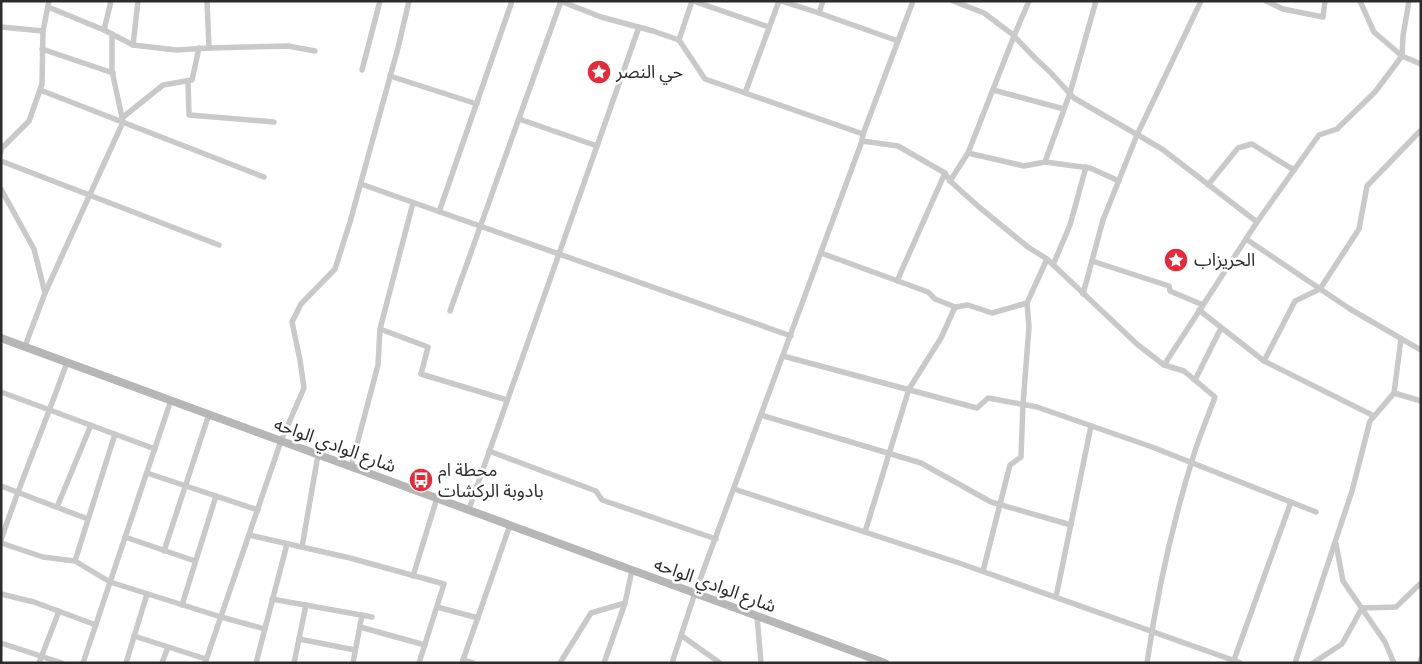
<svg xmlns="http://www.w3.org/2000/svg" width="1422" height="664" viewBox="0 0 1422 664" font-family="'Exo 2','Noto Sans Arabic',sans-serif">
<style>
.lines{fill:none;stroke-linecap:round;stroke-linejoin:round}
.minor{stroke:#c9c9c9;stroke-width:5.5}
.secondary{stroke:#b6b6b6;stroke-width:8}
.labels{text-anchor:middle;stroke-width:5;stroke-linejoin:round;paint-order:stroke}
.poi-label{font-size:18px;fill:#2c2c2c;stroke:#fff;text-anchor:start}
.street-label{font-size:18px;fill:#2c2c2c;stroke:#fff}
</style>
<rect width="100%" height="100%" fill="#fff"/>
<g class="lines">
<!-- minor -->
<g class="minor">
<polyline points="207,1 209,48"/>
<polyline points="560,1 601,17 653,31 679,40 705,79 863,134"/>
<polyline points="693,1 769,27"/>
<polyline points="781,1 819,13 898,41"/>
<polyline points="953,1 984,13 1012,34 1035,58 1050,72 1074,98 1162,149 1257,222"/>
<polyline points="1266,1 1283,9 1323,17 1325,1"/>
<polyline points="1360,1 1374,32 1402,56 1421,64"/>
<polyline points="48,7 104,30 133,45 176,50 209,48 288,46 315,51"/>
<polyline points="819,13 823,1"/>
<polyline points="1,27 43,31"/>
<polyline points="104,30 111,1"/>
<polyline points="679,40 692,1"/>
<polyline points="133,45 138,1"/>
<polyline points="42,49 113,73"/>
<polyline points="362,70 380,1"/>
<polyline points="390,76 477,104"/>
<polyline points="188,81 189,115 274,122"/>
<polyline points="40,90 264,177"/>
<polyline points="993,90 1064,109"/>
<polyline points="745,93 779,1"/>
<polyline points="122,118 163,85 192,80 199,48"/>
<polyline points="519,119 597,146"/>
<path d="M862,141L898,146L945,173L950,181L979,207L1028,247L1047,259L1138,345L1164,365L1184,371L1215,397C1208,416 1200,435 1194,454C1173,521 1157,594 1147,663"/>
<polyline points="1,152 1,149 29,121 42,84 43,31 49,1"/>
<polyline points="968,153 1024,166 1045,162 1070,93 1096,1"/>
<polyline points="1,161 219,245"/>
<polyline points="1045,162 1090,168 1119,181"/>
<polyline points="950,181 968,153 1014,36 1029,1"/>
<polyline points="361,184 791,336"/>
<polyline points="1208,185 1238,148 1252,144 1294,170"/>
<polyline points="1,189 34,249 45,293 25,346"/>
<polyline points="439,212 512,1"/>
<polyline points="1246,239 1350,309 1421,350"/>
<polyline points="821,253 928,292 935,299 955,307 941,338 909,389 865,532"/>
<polyline points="1092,261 1169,286 1170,291 1203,305"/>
<polyline points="1053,265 1070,225 1086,167"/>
<polyline points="897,281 945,173"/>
<polyline points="45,293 123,122 112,71 112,34"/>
<polyline points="1083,294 1103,220 1137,135 1201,1"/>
<polyline points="955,307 968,305 992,313 1027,303"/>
<polyline points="1199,310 1264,361 1374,416"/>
<polyline points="450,311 561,1"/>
<polyline points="380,329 428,347 421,374 507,400"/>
<polyline points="783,356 977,408 988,398 1037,407 1152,447 1316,512"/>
<polyline points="1264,361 1295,301 1320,289 1359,229 1367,186 1421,130"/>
<polyline points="1164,365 1257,222 1319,135 1337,129 1375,92 1402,56 1403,36 1409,1"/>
<polyline points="1195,380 1221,328"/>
<polyline points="1,392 155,449"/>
<polyline points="1394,393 1421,401"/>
<polyline points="761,415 921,463 991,502 1071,525"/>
<polyline points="489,451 596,491 602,500 716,539"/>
<polyline points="351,467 378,365 380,329 413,203"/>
<polyline points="147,473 258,510"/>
<polyline points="1,486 88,519"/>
<polyline points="734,489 959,563 1241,663"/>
<polyline points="57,507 91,425"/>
<polyline points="469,509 639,27"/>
<polyline points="249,535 350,558 444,584 419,663"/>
<polyline points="125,537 195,561"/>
<path d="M1,540C21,480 46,422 67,362"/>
<polyline points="1,543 43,557 75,561 110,582 221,617 265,629"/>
<polyline points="1336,544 1343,581 1385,642 1394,663"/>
<polyline points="302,547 318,455"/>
<polyline points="164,551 209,414"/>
<polyline points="75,561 115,434"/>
<polyline points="983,571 1010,465 1021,457 1023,404 1029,327 1027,303 1047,259"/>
<polyline points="413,576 437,498"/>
<polyline points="1,594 34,602 96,625"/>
<polyline points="1056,597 1091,426"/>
<polyline points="272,599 372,617"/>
<polyline points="182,605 216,496"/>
<polyline points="437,607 478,618"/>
<polyline points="757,616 761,663"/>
<polyline points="360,627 425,645"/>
<polyline points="134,636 206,659"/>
<polyline points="682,636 720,663"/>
<polyline points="299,639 355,650"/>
<polyline points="1,643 62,663"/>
<polyline points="463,660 473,663"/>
<polyline points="1234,660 1291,502"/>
<polyline points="39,663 59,611"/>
<polyline points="83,663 171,400"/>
<polyline points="126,663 147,594"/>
<polyline points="162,663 168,647"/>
<polyline points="205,663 281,441 304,388 300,360 292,322 301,304 335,269 350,222 398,48 409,1"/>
<polyline points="256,663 287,544"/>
<polyline points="294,663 306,605"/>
<polyline points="353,663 362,615"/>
<polyline points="462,663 510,525"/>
<polyline points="560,663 591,613 625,603"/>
<polyline points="604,663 625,603 632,570"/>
<polyline points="672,663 695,593 862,141 863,134 913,1"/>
<polyline points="1295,663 1352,491 1370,421 1394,393 1401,339"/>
<polyline points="1313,663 1342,644 1362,608 1396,607 1421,583"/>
<polyline points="1420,663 1421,659"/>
</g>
<!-- secondary -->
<polyline class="secondary" points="1,338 885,663"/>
</g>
<!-- icons -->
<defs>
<g id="sight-disc" transform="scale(1.25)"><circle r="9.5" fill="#e62a39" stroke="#fff"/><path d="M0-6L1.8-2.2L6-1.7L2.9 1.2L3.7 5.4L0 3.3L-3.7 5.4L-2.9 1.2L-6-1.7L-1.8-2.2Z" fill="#fff"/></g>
<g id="bus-disc" transform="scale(1.25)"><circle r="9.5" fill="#e62a39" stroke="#fff"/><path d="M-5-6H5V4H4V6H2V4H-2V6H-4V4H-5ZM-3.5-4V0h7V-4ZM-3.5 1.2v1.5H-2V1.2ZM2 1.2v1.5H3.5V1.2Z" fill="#fff"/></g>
</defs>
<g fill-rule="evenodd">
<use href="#sight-disc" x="599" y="72"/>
<use href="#sight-disc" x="1176" y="260"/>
<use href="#bus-disc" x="421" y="480"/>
</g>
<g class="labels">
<!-- poi labels -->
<g class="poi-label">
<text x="616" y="78">حي النصر</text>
<text x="1194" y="266">الحريزاب</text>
<text x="438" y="476">محطة ام<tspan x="438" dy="21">بادوبة الركشات</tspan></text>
</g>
<!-- street labels -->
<g class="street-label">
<text transform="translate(335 445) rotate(20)" y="6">شارع الوادي الواحه</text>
<text transform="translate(715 585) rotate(20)" y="6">شارع الوادي الواحه</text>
</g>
</g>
<!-- border -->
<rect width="1422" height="664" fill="none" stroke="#2c2c2c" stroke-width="5"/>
</svg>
